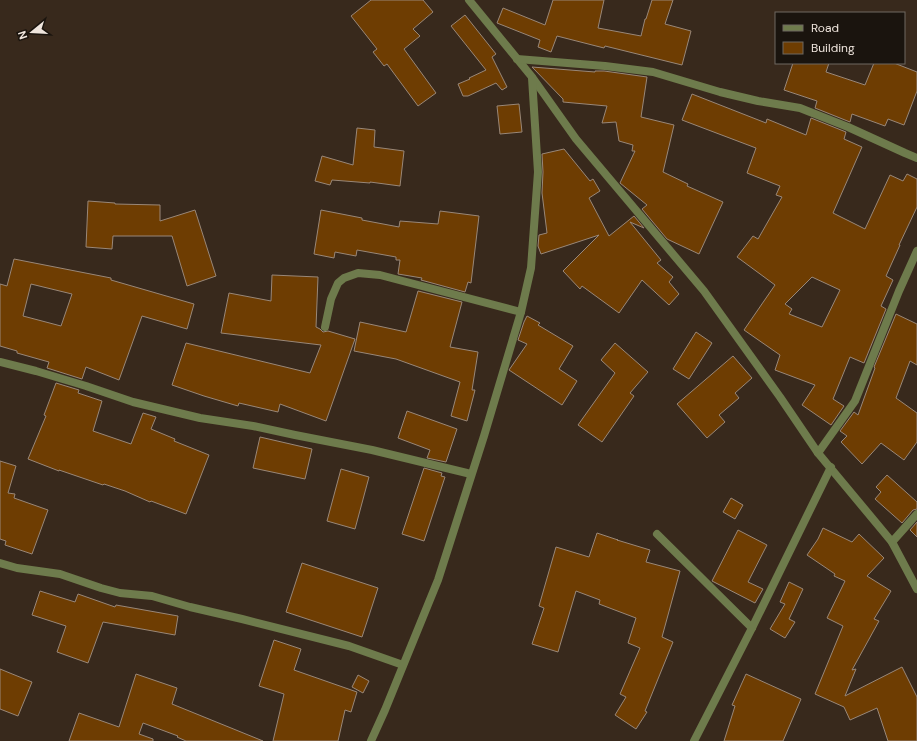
<svg xmlns="http://www.w3.org/2000/svg" width="917" height="741" viewBox="0 0 917 741" font-family="'DM Sans',sans-serif">
<style>
.building{fill:#6e3d02;stroke:#998778;fill-rule:evenodd}
.lines{fill:none;stroke-linecap:round;stroke-linejoin:round}
.lane{stroke:#6e7b4c;stroke-width:8}
.street{stroke:#6e7b4c;stroke-width:8}
</style>
<rect width="100%" height="100%" fill="#38291c"/>
<!-- building -->
<g class="building">
<polygon points="371,0 423,0 433,12 413,29 420,36 404,49 436,93 418,106 387,64 384,66 373,52 377,49 351,16"/>
<polygon points="553,0 604,0 598,28 641,36 645,19 646,19 652,0 673,0 665,24 691,31 682,65 605,46 604,48 557,36 551,52 538,47 540,40 497,23 503,8 545,25"/>
<polygon points="465,15 496,54 492,57 507,87 502,90 496,83 468,96 463,96 458,84 470,79 469,78 486,70 451,26"/>
<polygon points="793,63 829,63 826,72 865,85 874,63 894,63 917,72 917,91 904,125 888,119 885,126 852,114 850,122 815,108 817,101 784,90"/>
<polygon points="532,67 595,72 595,71 604,71 647,77 641,117 674,125 663,172 688,184 687,186 723,202 699,254 667,239 642,209 647,205 620,183 635,151 632,151 633,145 619,141 616,122 602,123 607,106 563,102 563,99"/>
<path d="M692,94L766,123L767,119L806,135L811,118L846,132L844,139L862,147L833,213L865,229L890,175L903,181L907,174L917,179V207L899,245H900L886,276L893,280L881,306L886,309L864,363L850,357L833,399L844,406L831,425L802,405L815,385L775,370L780,355L744,330L775,285L737,257L753,236L758,239L782,197L776,195L780,186L747,173L756,148L682,120ZM812,277L840,290L822,327L789,314L792,309L785,304Z"/>
<polygon points="519,104 522,132 500,134 497,106"/>
<polygon points="357,128 375,130 374,147 404,151 400,186 370,182 370,183 332,180 330,185 315,181 322,156 353,165"/>
<polygon points="564,149 590,181 593,179 600,191 589,198 609,236 634,216 644,228 630,222 661,260 657,263 673,277 669,282 679,294 669,305 642,280 619,313 582,286 580,289 563,271 599,235 541,254 538,246 539,235 547,233 542,193 543,172 542,154"/>
<polygon points="88,201 115,203 115,204 160,205 160,221 195,210 216,276 187,286 172,236 113,236 112,249 86,247"/>
<polygon points="321,210 362,218 362,220 399,227 400,221 438,224 440,211 479,216 471,283 468,282 465,292 421,280 422,278 398,274 400,260 396,260 396,257 357,250 356,256 335,252 334,258 314,254"/>
<path d="M14,259L111,278V280L194,304L187,329L142,316L119,380L86,367L82,379L47,368L49,362L17,353V351L0,346V284L7,286ZM31,284L72,294L61,326L23,316Z"/>
<polygon points="272,275 318,277 316,327 320,329 323,332 328,331 355,339 326,421 280,404 278,412 239,403 238,406 204,396 172,385 186,343 310,373 321,345 221,333 229,293 271,301"/>
<polygon points="418,291 462,302 450,347 478,352 472,390 475,390 467,421 451,416 460,382 396,359 354,351 360,322 406,332"/>
<polygon points="896,314 917,324 917,365 910,361 896,398 917,413 917,442 904,460 881,443 862,464 841,442 847,436 840,431 854,412 858,415 875,368 874,367"/>
<polygon points="527,316 540,323 538,325 573,346 559,369 577,381 562,405 509,370 527,344 518,340 524,322"/>
<polygon points="696,332 712,343 689,379 673,369"/>
<polygon points="615,343 648,372 630,393 634,396 602,442 578,425 615,373 601,360"/>
<polygon points="733,356 752,378 735,393 739,398 719,415 725,422 707,438 677,404"/>
<polygon points="56,383 79,390 78,393 102,401 93,431 131,444 143,413 156,417 151,429 175,439 174,441 209,455 186,514 151,501 150,502 125,491 104,484 103,485 59,470 59,471 28,459 46,416 44,415"/>
<polygon points="407,411 457,429 446,462 427,458 430,450 398,438"/>
<polygon points="260,437 312,449 305,479 253,468"/>
<polygon points="0,461 16,466 8,493 15,494 14,498 48,510 32,554 5,545 6,541 0,539"/>
<polygon points="424,468 442,473 441,476 445,477 424,541 402,534"/>
<polygon points="341,469 369,477 355,529 327,521"/>
<polygon points="887,475 917,502 917,509 913,510 902,523 875,499 881,492 876,487"/>
<polygon points="731,498 743,505 735,519 723,512"/>
<polygon points="917,522 917,537 910,530"/>
<polygon points="823,528 852,542 859,534 884,558 867,576 891,591 874,619 879,621 852,670 856,669 845,696 902,667 917,697 917,741 888,741 877,708 850,720 844,707 815,694 843,626 827,618 845,581 834,576 835,574 807,555 818,539"/>
<polygon points="738,530 767,545 748,582 763,589 755,603 712,581"/>
<polygon points="597,533 618,540 617,540 650,550 646,562 680,571 662,637 673,642 645,711 647,712 636,729 615,715 626,697 620,694 640,648 628,643 636,618 599,604 600,600 576,591 558,652 532,644 544,608 539,606 556,547 589,557"/>
<polygon points="302,563 378,588 362,637 286,612"/>
<polygon points="789,582 803,589 789,619 795,622 785,638 770,629 785,604 780,602"/>
<polygon points="40,591 75,602 78,594 115,607 116,605 178,616 175,635 103,622 88,663 57,652 66,626 32,615"/>
<polygon points="274,640 301,649 294,670 357,692 351,712 345,710 338,741 273,741 284,694 259,686"/>
<polygon points="0,669 32,682 18,716 0,709"/>
<polygon points="136,674 177,688 172,704 263,741 186,741 177,737 178,736 143,723 139,734 153,739 153,741 69,741 79,713 119,727"/>
<polygon points="746,674 801,699 783,741 724,741 735,706 732,705"/>
<polygon points="358,675 369,681 363,693 352,687"/>
</g>
<g class="lines">
<!-- lane -->
<polyline class="lane" points="657,534 752,628"/>
<!-- street -->
<g class="street">
<polyline points="469,0 532,77 576,139 704,291 780,397 818,453 892,542 917,589"/>
<polyline points="517,59 605,66 653,72 720,92 758,101 800,108 848,127 905,153 917,158"/>
<polyline points="325,327 331,299 338,283 344,278 358,273 380,275 521,312"/>
<polyline points="0,362 36,371 86,386 133,402 200,418 253,426 295,435 372,450 471,474"/>
<polyline points="818,453 855,401 899,291 917,251"/>
<polyline points="892,542 917,514"/>
<polyline points="0,563 17,568 60,574 101,588 120,593 152,596 190,607 242,619 349,646 403,665"/>
<polyline points="371,741 385,710 438,580 484,436 521,312 531,268 538,172 532,78"/>
<polyline points="694,741 752,628 831,467"/>
</g>
</g>
<!-- legend -->
<rect x="775" y="12" width="130" height="52" fill="#1a140e" stroke="#6f6861"/>
<rect x="783" y="25" width="20" height="6" fill="#6e7b4c" stroke="#6f6861"/>
<text x="811" y="32" font-size="12" fill="#efe5dd">Road</text>
<rect x="783" y="42" width="20" height="12" fill="#6e3d02" stroke="#6f6861"/>
<text x="811" y="52" font-size="12" fill="#efe5dd">Building</text>
<!-- north arrow -->
<g transform="translate(32 32) rotate(252)" stroke="#1a140e" stroke-width="3" paint-order="stroke">
<path d="M0-3L7 15L0 10L-7 15Z" fill="#efe5dd"/>
<text y="-6" font-size="11" font-weight="bold" text-anchor="middle" fill="#efe5dd">N</text>
</g>
</svg>
